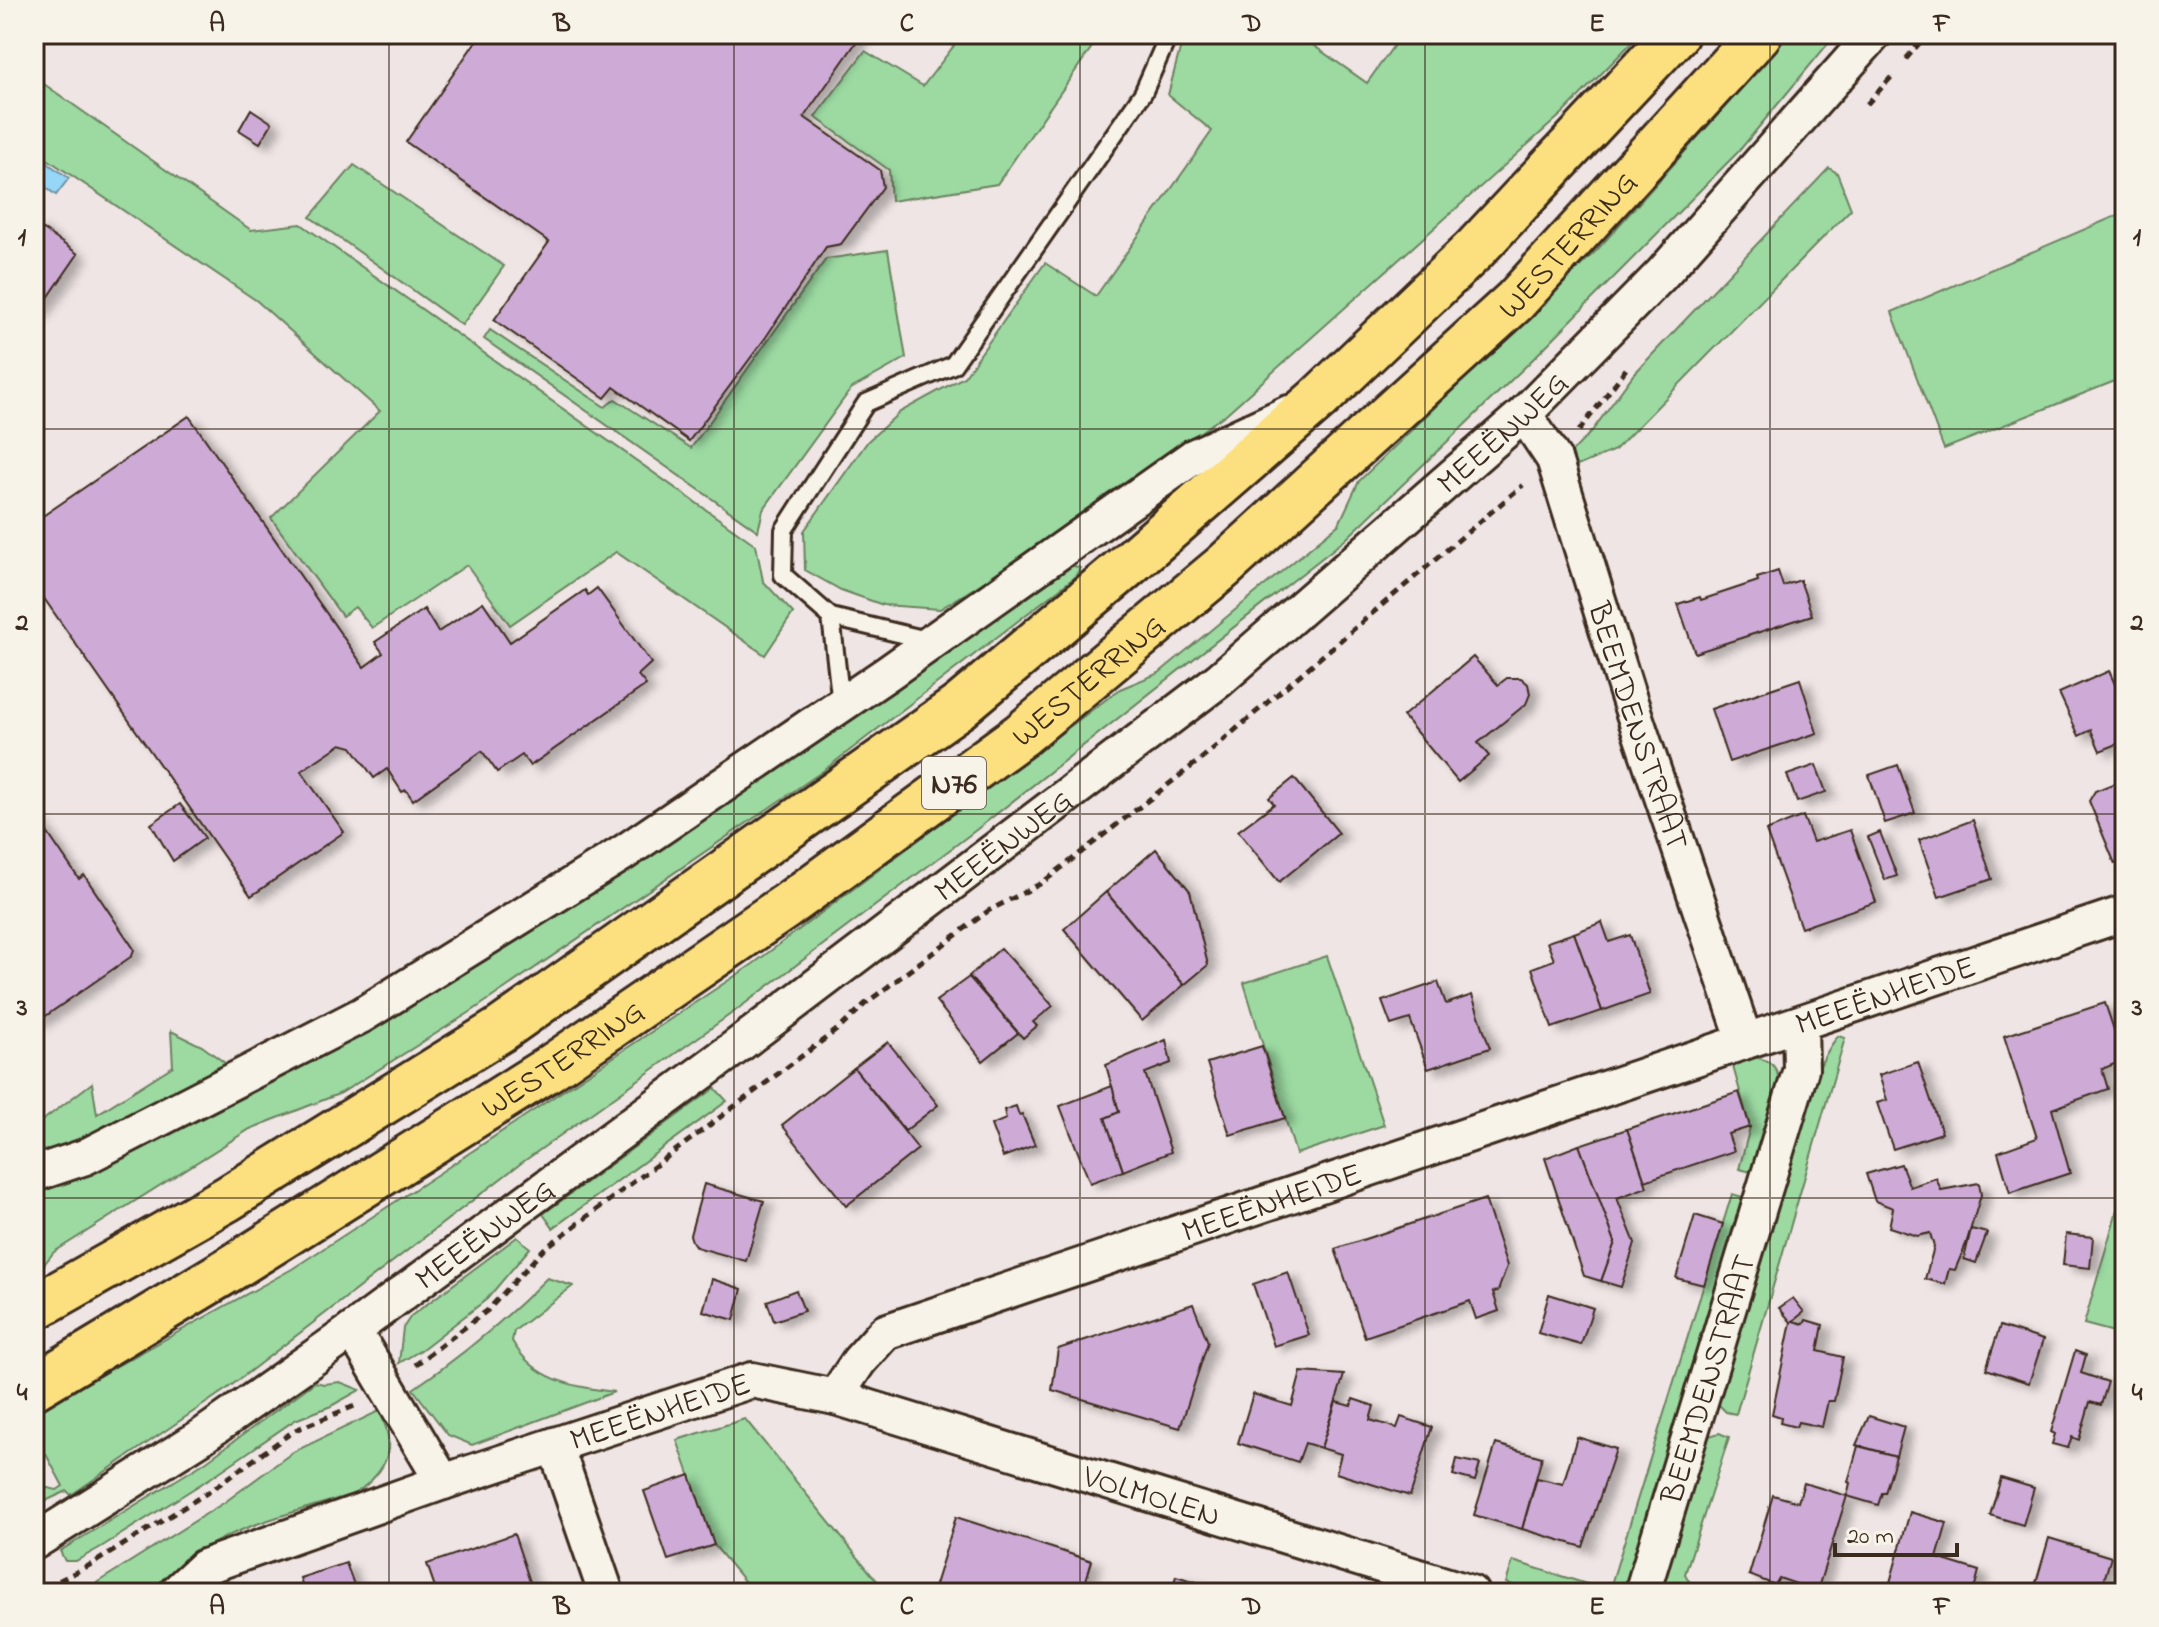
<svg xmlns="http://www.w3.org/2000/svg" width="2159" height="1627" viewBox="0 0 2159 1627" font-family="'Indie Flower',sans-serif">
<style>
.green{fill:#9cdaa2;stroke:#6c8260;stroke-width:2}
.water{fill:#96d6f7;stroke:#7291a0;stroke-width:2}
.building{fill:#cdabd6;stroke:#3b2a1e;stroke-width:2;filter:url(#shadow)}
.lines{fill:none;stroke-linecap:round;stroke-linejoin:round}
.lane-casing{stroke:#3b2a1e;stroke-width:22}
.street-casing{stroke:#3b2a1e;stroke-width:40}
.highway-casing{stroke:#3b2a1e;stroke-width:50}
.path{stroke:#3b2a1e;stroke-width:5;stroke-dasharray:8 6;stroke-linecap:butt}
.lane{stroke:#f7f3e8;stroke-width:16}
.street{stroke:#f7f3e8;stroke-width:34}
.highway{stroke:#fce080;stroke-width:44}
.grid{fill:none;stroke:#3b2a1e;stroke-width:2;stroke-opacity:0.55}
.labels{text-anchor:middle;stroke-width:8;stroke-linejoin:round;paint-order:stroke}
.shield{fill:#f7f3e8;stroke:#73665b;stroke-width:2}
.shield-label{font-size:30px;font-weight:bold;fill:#3b2a1e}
.street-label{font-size:32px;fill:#3b2a1e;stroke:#f7f3e8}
.neatline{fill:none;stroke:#3b2a1e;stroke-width:3}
.grid-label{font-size:26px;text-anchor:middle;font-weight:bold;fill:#3b2a1e}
</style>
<defs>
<filter id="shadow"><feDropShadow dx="9" dy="5" stdDeviation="4" flood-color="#0004"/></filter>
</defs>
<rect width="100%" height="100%" fill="#efe5e4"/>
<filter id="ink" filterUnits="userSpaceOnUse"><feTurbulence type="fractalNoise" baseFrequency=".0125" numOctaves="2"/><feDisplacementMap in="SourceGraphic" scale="16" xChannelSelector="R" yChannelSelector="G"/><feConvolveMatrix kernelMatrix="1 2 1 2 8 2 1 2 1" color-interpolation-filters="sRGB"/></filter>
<g filter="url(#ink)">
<!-- green -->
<g class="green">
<polygon points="963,34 1101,34 997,184 891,201 889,170 815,117 865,51 923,86"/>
<polygon points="1184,34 1297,34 1367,83 1402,34 1640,34 1563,113 1226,414 1015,563 940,609 883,605 841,590 805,570 804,531 868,441 900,412 964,377 1045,263 1096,296 1212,131 1168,95"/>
<polygon points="1790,34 1836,34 1739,151 1528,364 1346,539 976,830 735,1011 520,1164 228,1388 71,1495 67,1491 41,1503 34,1497 34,1485 57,1490 63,1486 34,1432 34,1412 292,1269 435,1176 753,964 1120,689 1159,673 1339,524 1359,481 1597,250"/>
<polygon points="34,77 251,230 301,224 756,545 763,581 793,613 765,655 616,552 510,625 467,565 372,628 355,607 342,616 271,518 380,411 257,301 34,150"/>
<polygon points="354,165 504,266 462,325 310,217"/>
<polygon points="1829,168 1837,173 1851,209 1615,450 1575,467 1567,457 1592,431 1633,375"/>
<polygon points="2125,212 2125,377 1944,449 1892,312"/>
<polygon points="888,250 906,358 851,389 763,510 758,531 484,339 490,330 605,407 615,399 691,448 826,259"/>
<polygon points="1068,564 1080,568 1075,577 823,771 472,1011 341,1093 250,1129 54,1252 34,1277 34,1190 78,1175"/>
<polygon points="1327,956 1384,1125 1296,1154 1244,983"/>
<polygon points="171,1031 202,1046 229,1066 169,1102 34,1157 34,1127 92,1083 97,1114 173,1066"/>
<path d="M1838,1036L1845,1038L1736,1414L1726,1412L1718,1404C1743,1319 1766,1234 1793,1149C1805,1111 1813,1067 1838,1036Z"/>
<path d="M1749,1056C1759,1058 1771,1060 1776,1070C1787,1091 1762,1150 1756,1173L1739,1169L1750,1127L1732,1063Z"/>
<polygon points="715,1088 727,1101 553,1228 543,1214"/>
<polygon points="2125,1183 2125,1335 2084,1324"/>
<polygon points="1732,1194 1749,1199 1631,1585 1623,1593 1540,1593 1506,1583 1513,1561 1609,1591"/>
<polygon points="517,1237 530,1248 487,1299 421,1350 399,1363 403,1328 411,1316"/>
<path d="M547,1278L573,1286L514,1331L512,1341C535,1381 572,1386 614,1392L472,1445L448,1435L413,1389C462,1356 505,1320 547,1278Z"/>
<polygon points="315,1382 324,1384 340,1382 360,1390 331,1406 295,1420 212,1477 101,1547 76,1561 65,1561 60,1551 204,1463"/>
<path d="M379,1411C398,1447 388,1470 356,1493C283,1517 202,1530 153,1593H90V1587L225,1502L293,1452Z"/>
<polygon points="745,1419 887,1593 754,1593 714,1545 677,1440"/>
<polygon points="1719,1433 1729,1437 1685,1574 1696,1593 1662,1593 1706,1437"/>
</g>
<!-- water -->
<polygon class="water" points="34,154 69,178 56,195 34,179"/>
<!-- building -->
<g class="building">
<polygon points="481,34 862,34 804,117 880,170 883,187 841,244 826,247 766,337 689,441 614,387 605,398 494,320 549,242 406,142"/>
<polygon points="251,109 272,123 260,143 239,130"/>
<polygon points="34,223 78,254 34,318"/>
<polygon points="189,416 364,667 383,653 375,642 424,609 438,632 483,602 510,642 585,590 588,595 597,588 651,663 638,675 646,685 530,766 522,755 497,772 482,751 413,800 406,790 402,792 387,769 374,778 352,747 341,744 301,771 344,832 251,896 34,584 34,522"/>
<polygon points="1778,571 1783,586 1800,580 1812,615 1695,653 1678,604 1700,597 1701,600 1758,581 1757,578"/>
<polygon points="1473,657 1498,685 1507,678 1521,678 1528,684 1530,694 1526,704 1478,743 1489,756 1458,782 1403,716"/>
<polygon points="2109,671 2118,691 2125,688 2125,741 2100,751 2091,730 2079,736 2059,693"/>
<polygon points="1800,679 1817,733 1729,762 1711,709"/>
<polygon points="1816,765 1826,792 1797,802 1787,775"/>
<polygon points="1898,765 1915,813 1885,823 1869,775"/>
<polygon points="1294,778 1339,833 1279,882 1238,831 1274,804 1269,798"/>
<polygon points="2125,779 2125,860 2115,864 2089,801 2095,791"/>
<polygon points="180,804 205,838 173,861 151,824"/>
<polygon points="34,813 79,879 84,875 134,949 132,956 34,1024"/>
<polygon points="1803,816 1813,842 1850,830 1876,902 1801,928 1766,831"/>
<polygon points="1973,820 1992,879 1939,897 1919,840"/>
<polygon points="1880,832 1897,876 1885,880 1868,837"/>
<polygon points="1156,849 1190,891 1208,965 1184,985 1106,892"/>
<polygon points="1106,892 1184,985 1142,1021 1064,929"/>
<polygon points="1602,922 1609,942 1630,935 1650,994 1602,1011 1574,933"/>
<polygon points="1574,933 1602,1011 1552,1028 1532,968 1554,960 1547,942"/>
<polygon points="1001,948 1053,1006 1033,1022 1037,1026 1023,1038 969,976"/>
<polygon points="969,977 1018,1033 983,1061 936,1001"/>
<polygon points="1438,982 1446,1004 1472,995 1490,1048 1428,1069 1410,1019 1391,1025 1382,1001"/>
<polygon points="2105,1003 2124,1060 2102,1069 2108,1089 2052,1109 2070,1173 2010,1193 1998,1152 2037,1138 2004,1036"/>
<polygon points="1166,1040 1171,1063 1145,1073 1171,1152 1123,1171 1105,1118 1119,1112 1106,1065"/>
<polygon points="888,1042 938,1105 905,1131 854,1068"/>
<polygon points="1262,1046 1285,1118 1230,1135 1207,1063"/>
<polygon points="1918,1062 1942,1133 1893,1149 1877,1103 1887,1100 1879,1075"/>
<polygon points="854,1068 918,1149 846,1206 782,1125"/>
<polygon points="1112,1086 1119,1112 1105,1118 1123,1171 1090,1183 1060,1106"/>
<polygon points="1739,1092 1750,1127 1728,1134 1734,1151 1645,1181 1627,1129"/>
<polygon points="1016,1106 1019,1115 1022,1114 1035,1145 1003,1157 991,1125 1006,1119 1004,1110"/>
<polygon points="1627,1129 1647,1187 1617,1198 1635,1243 1621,1287 1601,1281 1615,1242 1579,1145"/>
<polygon points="1579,1145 1615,1242 1601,1281 1584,1276 1545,1158"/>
<polygon points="1901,1164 1910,1187 1936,1178 1941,1190 1979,1183 1981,1195 1966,1244 1955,1270 1949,1269 1945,1284 1925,1279 1934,1247 1930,1233 1917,1236 1889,1227 1893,1208 1875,1201 1866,1174"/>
<polygon points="704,1184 764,1201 746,1261 696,1247 692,1241 690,1235"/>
<polygon points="1485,1199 1507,1266 1498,1291 1493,1292 1499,1311 1476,1319 1470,1301 1365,1337 1335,1249"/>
<polygon points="1695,1215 1723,1224 1704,1285 1676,1278"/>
<polygon points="1971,1229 1987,1233 1976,1263 1964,1259"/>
<polygon points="2066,1234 2093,1237 2090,1268 2063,1265"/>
<polygon points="1288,1272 1309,1335 1274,1346 1253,1284"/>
<polygon points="712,1279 742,1289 734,1320 703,1311"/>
<polygon points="796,1290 804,1311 774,1321 767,1301"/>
<polygon points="1549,1294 1593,1308 1581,1345 1538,1333"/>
<polygon points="1793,1298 1804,1312 1793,1321 1804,1324 1806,1320 1823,1325 1818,1351 1843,1357 1834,1401 1828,1401 1822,1427 1798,1422 1796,1427 1780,1423 1781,1417 1772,1414 1791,1322 1779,1308"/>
<polygon points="1193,1304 1208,1342 1180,1428 1052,1390 1058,1349"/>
<polygon points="2000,1326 2043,1340 2029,1383 1986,1369"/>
<polygon points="2075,1351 2086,1355 2081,1373 2108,1382 2101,1405 2090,1402 2079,1440 2072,1437 2068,1448 2052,1444 2055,1434 2051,1432"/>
<polygon points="1301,1372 1344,1375 1321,1448 1305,1443 1298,1462 1238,1443 1253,1394 1292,1406"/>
<polygon points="1353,1399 1374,1406 1370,1420 1397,1428 1401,1417 1432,1427 1410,1496 1336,1473 1341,1454 1321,1448 1336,1402 1351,1406"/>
<polygon points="1869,1416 1904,1427 1896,1456 1856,1445"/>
<polygon points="1577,1437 1616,1449 1583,1547 1522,1529 1537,1478 1563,1484"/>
<polygon points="1496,1444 1542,1457 1522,1529 1474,1515"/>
<polygon points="1858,1446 1896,1456 1885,1493 1882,1493 1878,1505 1847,1496 1850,1483 1848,1482"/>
<polygon points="1457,1459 1480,1464 1475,1481 1453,1475"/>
<polygon points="690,1475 714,1545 668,1560 644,1491"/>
<polygon points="2001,1478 2034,1488 2023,1525 1990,1515"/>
<polygon points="1804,1483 1847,1496 1817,1591 1779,1578 1775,1585 1749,1575 1773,1495 1798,1502"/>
<polygon points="1910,1512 1947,1523 1937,1558 1979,1571 1973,1593 1887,1593"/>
<polygon points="956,1517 1092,1561 1082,1593 950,1593 934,1588"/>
<polygon points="514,1534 531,1585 509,1593 437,1593 427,1564"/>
<polygon points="2049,1538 2111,1557 2100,1593 2033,1593"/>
<polygon points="346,1563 357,1593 305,1593 300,1578"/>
<polygon points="1176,1576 1233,1593 1171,1593"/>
</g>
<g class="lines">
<!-- lane casing -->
<g class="lane-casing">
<g id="lane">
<polyline points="831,617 841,704"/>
<polyline points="931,641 831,617 783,575 784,530 866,403 953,365 1143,93 1166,41 1164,34"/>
</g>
</g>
<!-- street casing -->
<g class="street-casing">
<g id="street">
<path id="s1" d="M1524,414L1554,459L1629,699L1745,1041"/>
<polyline points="34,1174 85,1157 362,1015 623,853 888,673 1193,457 1289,413"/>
<polyline points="353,1330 443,1482"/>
<path id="s2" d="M835,1397L859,1361L885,1332L2125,913"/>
<polyline points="555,1445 606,1593"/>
<path id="s3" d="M34,1542L201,1437L353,1330L728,1053L1219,680L1524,414L1661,275L1874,34"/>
<path id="s4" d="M176,1593L204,1567L443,1482L752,1380L835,1397L1471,1593"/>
<path id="s5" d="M1642,1593L1801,1069L1800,1024"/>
</g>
</g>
<!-- highway casing -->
<g class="highway-casing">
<g id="highway">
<polyline points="34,1308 227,1199 500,1030 960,706 1116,575 1318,399 1474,250 1676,34"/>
<path id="s6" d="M34,1387L235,1266L550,1068L785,907L1021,735L1223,567L1515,301L1759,34"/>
</g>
</g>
<!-- path -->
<g class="path">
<polyline points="1906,59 1927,34"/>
<polyline points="1867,104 1895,73"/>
<polyline points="1579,431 1626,369"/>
<polyline points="415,1365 488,1310 544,1249 842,1026 865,1004 988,911 1042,883 1201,759 1523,485"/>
<polyline points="61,1578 74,1593"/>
<polyline points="34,1593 94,1563 210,1491 295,1430 357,1405"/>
</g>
<!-- lane -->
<use href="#lane" class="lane"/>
<!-- street -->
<use href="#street" class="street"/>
<!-- highway -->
<use href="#highway" class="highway"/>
</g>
</g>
<!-- grid -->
<path class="grid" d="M389,34V1593M734,34V1593M1080,34V1593M1425,34V1593M1770,34V1593M34,429H2125M34,814H2125M34,1198H2125"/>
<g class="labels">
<!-- shield labels -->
<rect class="shield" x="922" y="757" width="64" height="52" rx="6"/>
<g class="shield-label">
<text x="954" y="793">N76</text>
</g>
<!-- street labels -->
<g class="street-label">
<text dy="11" stroke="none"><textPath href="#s6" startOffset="1918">WESTERRING</textPath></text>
<text dy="11" stroke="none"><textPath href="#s3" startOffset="1842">MEEËNWEG</textPath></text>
<text dy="11" stroke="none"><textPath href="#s6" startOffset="1270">WESTERRING</textPath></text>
<text dy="11" stroke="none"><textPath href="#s1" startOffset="334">BEEMDENSTRAAT</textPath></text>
<text dy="11" stroke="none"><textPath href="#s3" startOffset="1194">MEEËNWEG</textPath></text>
<text dy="11" stroke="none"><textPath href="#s2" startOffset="1138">MEEËNHEIDE</textPath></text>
<text dy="11" stroke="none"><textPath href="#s6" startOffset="622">WESTERRING</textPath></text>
<text dy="11" stroke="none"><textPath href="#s2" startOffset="490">MEEËNHEIDE</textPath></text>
<text dy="11" stroke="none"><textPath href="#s3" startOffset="546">MEEËNWEG</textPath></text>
<text dy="11" stroke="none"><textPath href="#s5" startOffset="224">BEEMDENSTRAAT</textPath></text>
<text dy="11" stroke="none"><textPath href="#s4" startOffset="520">MEEËNHEIDE</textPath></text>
<text dy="11" stroke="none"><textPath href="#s4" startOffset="1034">VOLMOLEN</textPath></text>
</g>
</g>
<!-- margin -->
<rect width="2159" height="1627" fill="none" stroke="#f7f3e8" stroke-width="88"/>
<!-- scale -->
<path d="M1835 1543v12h122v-12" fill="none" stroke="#3b2a1e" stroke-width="4"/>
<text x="1847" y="1543" font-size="24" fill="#3b2a1e" stroke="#f7f3e8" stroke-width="6" paint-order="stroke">20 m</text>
<rect x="44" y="44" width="2071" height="1539" class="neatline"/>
<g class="grid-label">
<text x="217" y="31">A</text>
<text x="562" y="31">B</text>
<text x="907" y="31">C</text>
<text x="1252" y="31">D</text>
<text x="1597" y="31">E</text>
<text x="1942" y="31">F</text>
<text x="22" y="245">1</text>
<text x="2137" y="245">1</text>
<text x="22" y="630">2</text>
<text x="2137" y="630">2</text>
<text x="22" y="1015">3</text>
<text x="2137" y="1015">3</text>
<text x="22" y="1400">4</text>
<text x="2137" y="1400">4</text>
<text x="217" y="1614">A</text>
<text x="562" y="1614">B</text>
<text x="907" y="1614">C</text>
<text x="1252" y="1614">D</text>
<text x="1597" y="1614">E</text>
<text x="1942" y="1614">F</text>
</g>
</svg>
